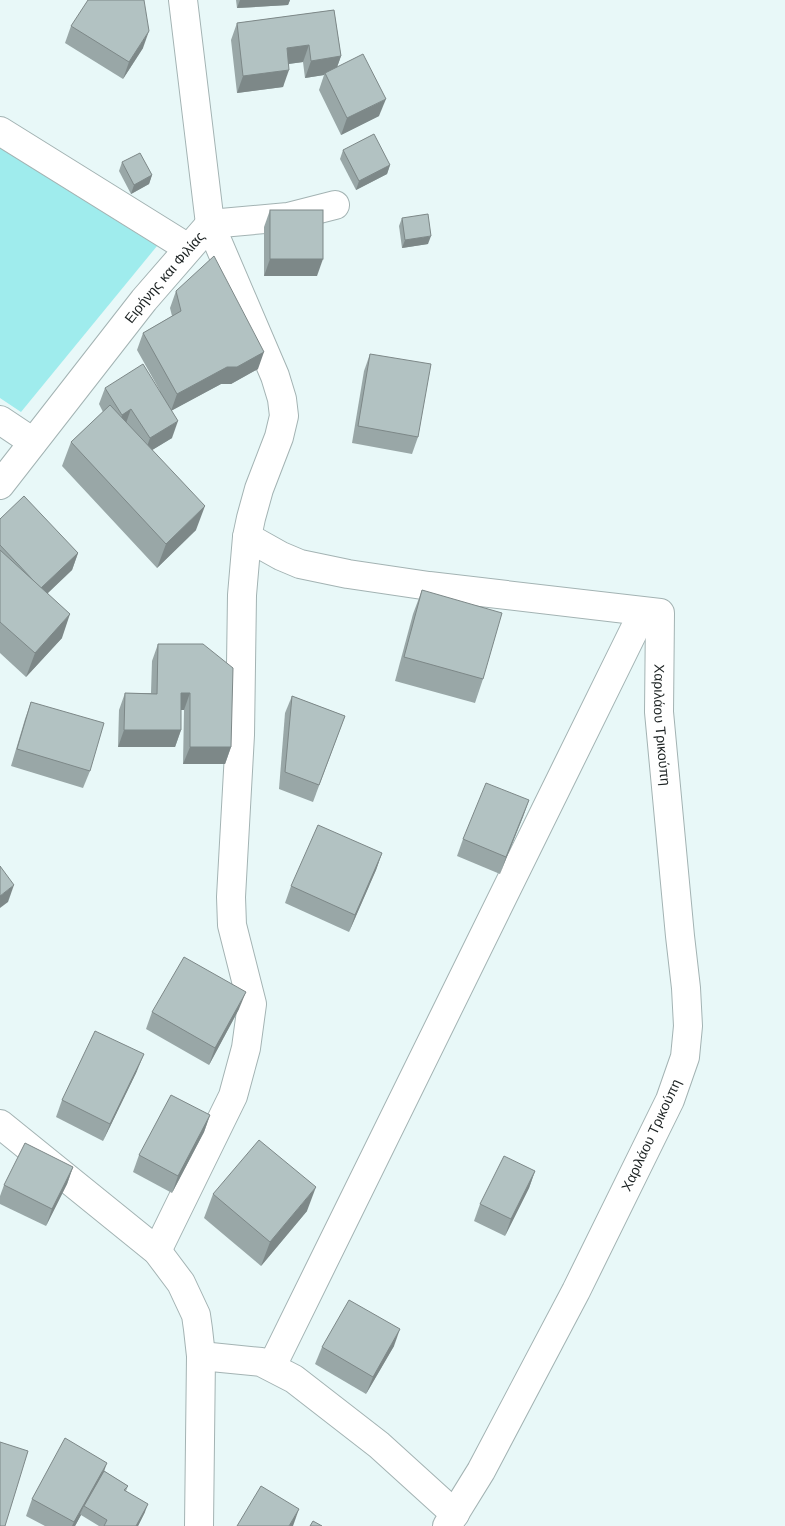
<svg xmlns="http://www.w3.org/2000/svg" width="785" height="1526" viewBox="0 0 785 1526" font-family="Helvetica,sans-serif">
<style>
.green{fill:#9feced}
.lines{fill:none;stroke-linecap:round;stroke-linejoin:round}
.minor-casing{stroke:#a3b3b3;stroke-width:30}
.tertiary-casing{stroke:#a3b3b3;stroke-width:30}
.minor{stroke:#fff;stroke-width:28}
.tertiary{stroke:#fff;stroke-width:28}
.wall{fill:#99a7a7}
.shaded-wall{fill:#7d8888}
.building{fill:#b2c2c2;stroke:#7d8888}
.labels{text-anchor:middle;stroke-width:4;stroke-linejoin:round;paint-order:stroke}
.street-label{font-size:14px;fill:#1b2121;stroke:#fff}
</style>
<rect width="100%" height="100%" fill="#e8f8f8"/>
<!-- green -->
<polygon class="green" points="0,148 157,246 21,412 0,398"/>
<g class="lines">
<!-- minor casing -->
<g class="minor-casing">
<g id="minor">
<polyline points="0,131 188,248"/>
<polyline points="210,224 288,217 335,205"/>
<polyline points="0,420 33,442"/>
<path id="s1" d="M247,537L281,556L300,564L348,574L429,586L660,613L659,712L680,936L686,988L688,1026L685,1057L670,1100L576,1291L481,1471L447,1526"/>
<polyline points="0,1124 157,1251 181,1283 196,1315 198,1329 201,1356 199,1526"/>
<polyline points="157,1251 233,1096 246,1048 252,1004 232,925 231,897 240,735 242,595 247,537 251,518 259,489 279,437 284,416 282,399 275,376 210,224 183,0"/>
<polyline points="201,1356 261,1362 294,1379 379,1445 455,1514"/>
<polyline points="272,1366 643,612"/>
</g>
</g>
<!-- tertiary casing -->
<g class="tertiary-casing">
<g id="tertiary">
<path id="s2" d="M0,485L144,300L210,224"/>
</g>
</g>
<!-- minor -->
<use href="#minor" class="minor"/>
<!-- tertiary -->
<use href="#tertiary" class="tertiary"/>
</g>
<!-- wall -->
<g class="wall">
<polygon points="236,0 290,0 288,5 237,8"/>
<polygon points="334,10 341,56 337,67 379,116 341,135 319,90 324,75 305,78 303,62 288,64 283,87 237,93 231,40 237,23"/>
<polygon points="71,26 143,48 123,79 65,43"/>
<polygon points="343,150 390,165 387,174 356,190 340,159"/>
<polygon points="122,162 152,175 149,184 131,194 119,171"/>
<polygon points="270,210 317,276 264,276 264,227"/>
<polygon points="402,218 428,244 402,248 399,226"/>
<polygon points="176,291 258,369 231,384 221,384 172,410 172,438 152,450 196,530 157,568 62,466 71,442 103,412 99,404 105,388 160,391 137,350 143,333 172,316 170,308"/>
<polygon points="370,354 418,437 412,454 352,443 364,371"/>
<polygon points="0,519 78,553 72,570 48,593 62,638 26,677 0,653"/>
<polygon points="422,590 483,679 475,703 395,681 413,614"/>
<polygon points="158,644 231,747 225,764 183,764 184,710 181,710 181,730 175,747 118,747 119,710 125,693 151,693 152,661"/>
<polygon points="292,696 345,716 313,802 279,789 285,713"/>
<polygon points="31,702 90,771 83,788 11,766 25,719"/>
<polygon points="529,800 500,874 457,856 463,839"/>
<polygon points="382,853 376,870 349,932 285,903 291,886"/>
<polygon points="239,1009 209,1065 146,1029 152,1012"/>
<polygon points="137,1071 103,1141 56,1117 62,1100"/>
<polygon points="210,1115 204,1132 172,1193 133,1172 139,1155"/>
<polygon points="73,1167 67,1184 46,1226 0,1204 0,1196 4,1185"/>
<polygon points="535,1171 529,1188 505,1236 474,1221 480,1204"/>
<polygon points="213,1194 307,1211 261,1266 204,1218"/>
<polygon points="394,1346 366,1394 315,1364 322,1347"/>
<polygon points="104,1471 128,1486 126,1491 145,1512 138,1526 99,1526 81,1515 75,1526 45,1526 26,1516 32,1499"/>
</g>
<!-- shaded-wall -->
<g class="shaded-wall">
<polygon points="240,0 290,0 288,5 237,8"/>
<polygon points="149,31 143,48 123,79 129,62"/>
<polygon points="309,45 303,62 281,65 287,48"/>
<polygon points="341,56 335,73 325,73 324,75 305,78 311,61"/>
<polygon points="289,70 283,87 237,93 243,76"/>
<polygon points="386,99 379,116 341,135 347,118"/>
<polygon points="390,165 387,174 356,190 359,181"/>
<polygon points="152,175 149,184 131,194 134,185"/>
<polygon points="431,236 428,244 402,248 405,240"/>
<polygon points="270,259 323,259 317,276 264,276"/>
<polygon points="264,352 258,369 231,384 221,384 171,411 177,394 227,367"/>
<polygon points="131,409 125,426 116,432 122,415"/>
<polygon points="178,421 172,438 144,455 150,438"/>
<polygon points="205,506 196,530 157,568 166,544"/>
<polygon points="78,553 72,570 35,605 41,588"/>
<polygon points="70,614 62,638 26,677 35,653"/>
<polygon points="181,693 190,693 184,710 175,710"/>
<polygon points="124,730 181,730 175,747 118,747"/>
<polygon points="190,747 231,747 225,764 183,764"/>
<polygon points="529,800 523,817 500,874 506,857"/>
<polygon points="382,853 376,870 349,932 355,915"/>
<polygon points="14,885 8,902 0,908 0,896"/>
<polygon points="246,992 239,1009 209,1065 215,1048"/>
<polygon points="144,1054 137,1071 103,1141 110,1124"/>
<polygon points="210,1115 204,1132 172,1193 178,1176"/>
<polygon points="73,1167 67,1184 46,1226 52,1209"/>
<polygon points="535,1171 529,1188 505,1236 511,1219"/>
<polygon points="316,1187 307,1211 261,1266 270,1242"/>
<polygon points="400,1329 394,1346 366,1394 373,1377"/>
<polygon points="107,1463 101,1480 84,1506 80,1514 81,1515 75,1526 72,1526 74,1522"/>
<polygon points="148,1504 145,1512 138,1526 136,1526"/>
<polygon points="299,1509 293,1526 289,1526"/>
</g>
<!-- building -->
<g class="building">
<polygon points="88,0 144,0 149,31 129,62 71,26"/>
<polygon points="334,10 341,56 311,61 309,45 287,48 289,70 243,76 237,23"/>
<polygon points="363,54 386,99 347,118 325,73"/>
<polygon points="374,134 390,165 359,181 343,150"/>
<polygon points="140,153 152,175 134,185 122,162"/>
<rect x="270" y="210" width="53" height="49"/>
<polygon points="428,214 431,236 405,240 402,218"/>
<polygon points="214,256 264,352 237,367 227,367 177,394 143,333 181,311 176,291"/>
<polygon points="370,354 431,364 418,437 358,426"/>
<polygon points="143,364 178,421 150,438 131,409 122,415 105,388"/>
<polygon points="110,405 205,506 166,544 71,442"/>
<polygon points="24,496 78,553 41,588 32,579 0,545 0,519"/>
<polygon points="0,550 70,614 35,653 0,622"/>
<polygon points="422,590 502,613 483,679 404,657"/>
<polygon points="158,644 203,644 233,668 231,747 190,747 190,693 181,693 181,730 124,730 125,693 157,694"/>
<polygon points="292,696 345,716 319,785 285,772"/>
<polygon points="31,702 104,723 90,771 17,749"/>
<polygon points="486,783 529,800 506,857 463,839"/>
<polygon points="318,825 382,853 355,915 291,886"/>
<polygon points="0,866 14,885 0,896"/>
<polygon points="184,957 246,992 215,1048 152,1012"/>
<polygon points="95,1031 144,1054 110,1124 62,1100"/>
<polygon points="171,1095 210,1115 178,1176 139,1155"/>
<polygon points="259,1140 316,1187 270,1242 213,1194"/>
<polygon points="25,1143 73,1167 52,1209 4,1185"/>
<polygon points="504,1156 535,1171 511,1219 480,1204"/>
<polygon points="349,1300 400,1329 373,1377 322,1347"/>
<polygon points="65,1438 107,1463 74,1522 32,1499"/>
<polygon points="0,1442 28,1451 5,1526 0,1526"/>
<polygon points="104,1471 128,1486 124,1490 148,1504 136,1526 104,1526 107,1520 84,1506"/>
<polygon points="261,1486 299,1509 289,1526 237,1526"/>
<polygon points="313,1521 322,1526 310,1526"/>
</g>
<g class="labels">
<!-- street labels -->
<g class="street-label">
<text dy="5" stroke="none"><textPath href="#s2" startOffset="265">Ειρήνης και Φιλίας</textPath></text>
<text dy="5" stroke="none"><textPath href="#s1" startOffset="535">Χαριλάου Τρικούπη</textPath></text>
<text transform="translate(651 1135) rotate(-65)" y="5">Χαριλάου Τρικούπη</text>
</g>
</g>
</svg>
